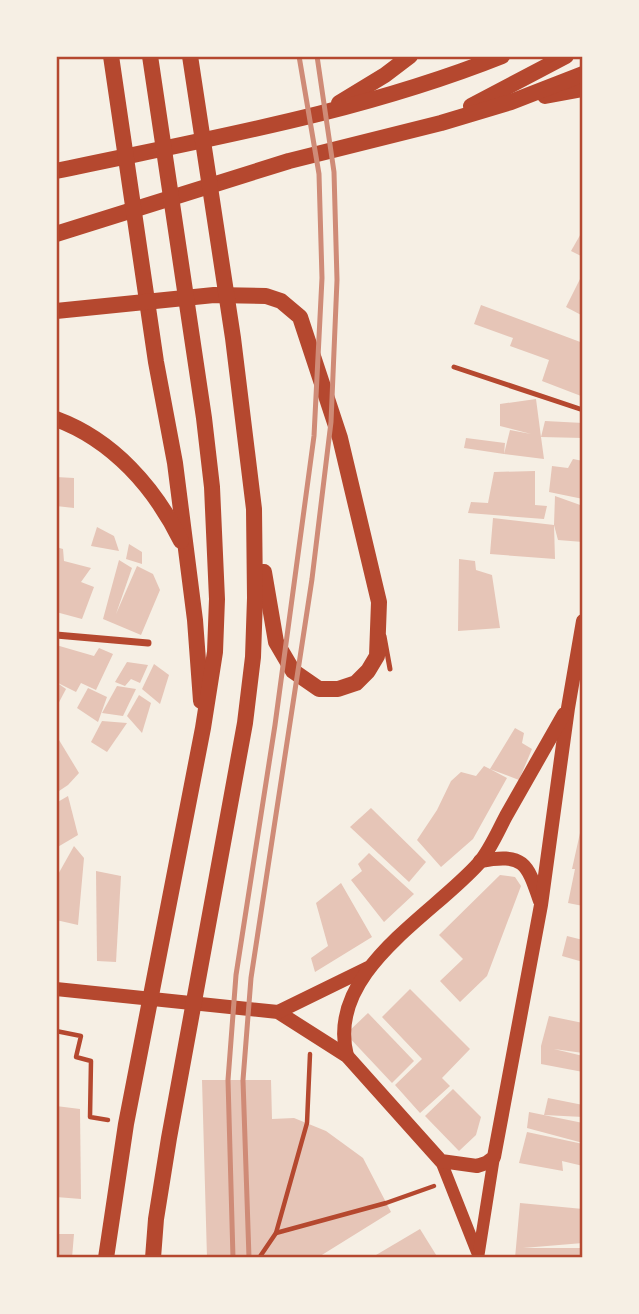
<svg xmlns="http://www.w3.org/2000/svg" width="639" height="1314" viewBox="0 0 639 1314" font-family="Raleway,sans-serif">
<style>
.building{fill:#e6c5b7}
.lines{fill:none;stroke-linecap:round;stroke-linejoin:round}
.path{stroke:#b5482f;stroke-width:4.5}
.service{stroke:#b5482f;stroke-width:5}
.minor{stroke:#b5482f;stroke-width:7}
.tertiary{stroke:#b5482f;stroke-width:12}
.secondary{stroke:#b5482f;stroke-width:14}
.primary{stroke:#b5482f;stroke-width:16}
.trunk{stroke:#b5482f;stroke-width:16}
.rail{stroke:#cf8b77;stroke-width:5}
.neatline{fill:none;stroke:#b5482f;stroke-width:2.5}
</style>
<rect width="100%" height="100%" fill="#f6efe4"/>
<!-- building -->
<g class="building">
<polygon points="583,230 583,257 571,251"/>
<polygon points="583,273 583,316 566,307"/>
<polygon points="481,305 583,343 581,396 542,381 549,360 510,346 513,338 474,324"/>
<polygon points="536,399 541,437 545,421 583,423 583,438 541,437 544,459 504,454 464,448 466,438 505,443 504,454 510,430 531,434 500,426 500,404"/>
<polygon points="573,459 583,461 583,499 549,492 552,466 568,468"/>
<polygon points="535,471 535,505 547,506 544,519 468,513 471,502 488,503 494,472"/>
<polygon points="56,477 74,478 74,508 56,506"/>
<polygon points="555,496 583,506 583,542 558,540 554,525"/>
<polygon points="493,518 554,525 555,559 490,554"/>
<polygon points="97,527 114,536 119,551 91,546"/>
<polygon points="129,544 142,552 142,564 126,559"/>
<polygon points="56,547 63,549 64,561 91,568 81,582 94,587 82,619 56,612"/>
<polygon points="459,559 475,561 476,570 492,575 500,628 458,631"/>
<polygon points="119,560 132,568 116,614 137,566 153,574 160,590 141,635 103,619"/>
<polygon points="56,645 94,656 99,648 113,654 96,690 81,683 76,692 56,682"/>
<polygon points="127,662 148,665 140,683 131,679 125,686 115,682"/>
<polygon points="154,664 169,675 160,704 142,689"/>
<polygon points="56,682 66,689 56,708"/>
<polygon points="117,686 136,689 123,716 102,713"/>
<polygon points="88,688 107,697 98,722 77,708"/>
<polygon points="139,695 151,703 142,733 127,716"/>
<polygon points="102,721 127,723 107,752 91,742"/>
<polygon points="515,728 524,733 522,743 532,749 519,780 490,769 507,778 473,839 441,867 417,840 437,810 451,781 461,772 476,776 484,766 490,769"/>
<polygon points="56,735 79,773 68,785 56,793"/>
<polygon points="68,796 78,835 56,848 56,803"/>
<polygon points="371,808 426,862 409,882 350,827"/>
<polygon points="582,824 583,824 583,906 568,903 575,869 572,869"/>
<polygon points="74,846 84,858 78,925 56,920 59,891 56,889 56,878"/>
<polygon points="369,853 414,894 384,922 351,880 362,871 358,864"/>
<polygon points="96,871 121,876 116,962 97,961"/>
<polygon points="500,875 515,877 521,886 487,976 460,1002 440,981 463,959 439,935"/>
<polygon points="341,883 372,937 315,972 311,958 328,946 316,903"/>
<polygon points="567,936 583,940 583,962 562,956"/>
<polygon points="410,989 470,1049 442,1078 450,1086 420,1113 395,1085 422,1059 382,1017"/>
<polygon points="368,1013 414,1061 392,1083 346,1034"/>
<polygon points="549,1016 583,1023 583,1053 554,1049 583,1056 583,1072 541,1064 541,1046"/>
<polygon points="202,1080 271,1080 272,1119 294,1118 326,1131 363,1158 391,1212 317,1258 207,1258"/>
<polygon points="453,1089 481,1117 476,1135 459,1151 425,1116"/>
<polygon points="548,1098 583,1105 583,1117 544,1115"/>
<polygon points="56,1106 80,1109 81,1199 56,1197"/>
<polygon points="529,1112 583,1123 583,1143 527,1128"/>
<polygon points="527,1132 583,1144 583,1166 562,1161 563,1171 519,1163"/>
<polygon points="520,1203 583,1209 583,1243 523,1248 583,1248 583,1258 515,1258"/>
<polygon points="420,1229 438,1258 371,1258"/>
<polygon points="56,1234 74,1234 72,1258 56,1258"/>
</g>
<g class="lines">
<!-- path -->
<g class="path">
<polyline points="56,1031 81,1036 76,1057 91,1061 90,1117 108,1120"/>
<polyline points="276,1233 386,1203 434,1186"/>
<polyline points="259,1258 276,1233 307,1123 310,1054"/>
</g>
<!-- service -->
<g class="service">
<polyline points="454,367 583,410"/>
<polyline points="384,636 390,669"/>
</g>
<!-- minor -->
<polyline class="minor" points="56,635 148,643"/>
<!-- tertiary -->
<g class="tertiary">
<polyline points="441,1161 477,1252"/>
<polyline points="478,1258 494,1157"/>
</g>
<!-- secondary -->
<g class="secondary">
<path d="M480,861C524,853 527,863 540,901"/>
<polyline points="56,989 278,1012 347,1056 441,1161 477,1166 486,1163 494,1157 541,905 568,708 583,621"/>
<polyline points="278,1012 368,968"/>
<path d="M347,1056C325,972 432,916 479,863C490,850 498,831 506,816C525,782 545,748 564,714"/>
</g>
<!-- primary -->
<g class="primary">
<polyline points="545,96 583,89"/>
<polyline points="339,103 385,75 410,56"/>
<polyline points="471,106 566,56"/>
<path d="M56,171C206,139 359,113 502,56"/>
<polyline points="56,234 289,161 441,123 511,102 583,74"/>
</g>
<!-- trunk -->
<g class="trunk">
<polyline points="111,56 156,362 175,463 195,620 201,701"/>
<polyline points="56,311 214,295 266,296 281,301 300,317 340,438 379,602 377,656 368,671 356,683 338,689 319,689 293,671 276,642 264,572"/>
<path d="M56,419C113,440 155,488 181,541"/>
<polyline points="106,1258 126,1124 203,728 215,652 217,599 212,487 204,418 150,56"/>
<polyline points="153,1258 156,1219 169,1138 245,723 253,657 255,598 254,509 233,338 190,56"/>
</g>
<!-- rail -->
<g class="rail">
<polyline points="233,1258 228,1080 236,975 275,725 314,436 322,278 319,174 299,56"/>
<polyline points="249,1258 243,1080 251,978 312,579 331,422 337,280 334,172 317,56"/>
</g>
</g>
<!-- border -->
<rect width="639" height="1314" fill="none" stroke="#f6efe4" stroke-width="116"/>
<rect x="58" y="58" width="523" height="1198" class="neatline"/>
</svg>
